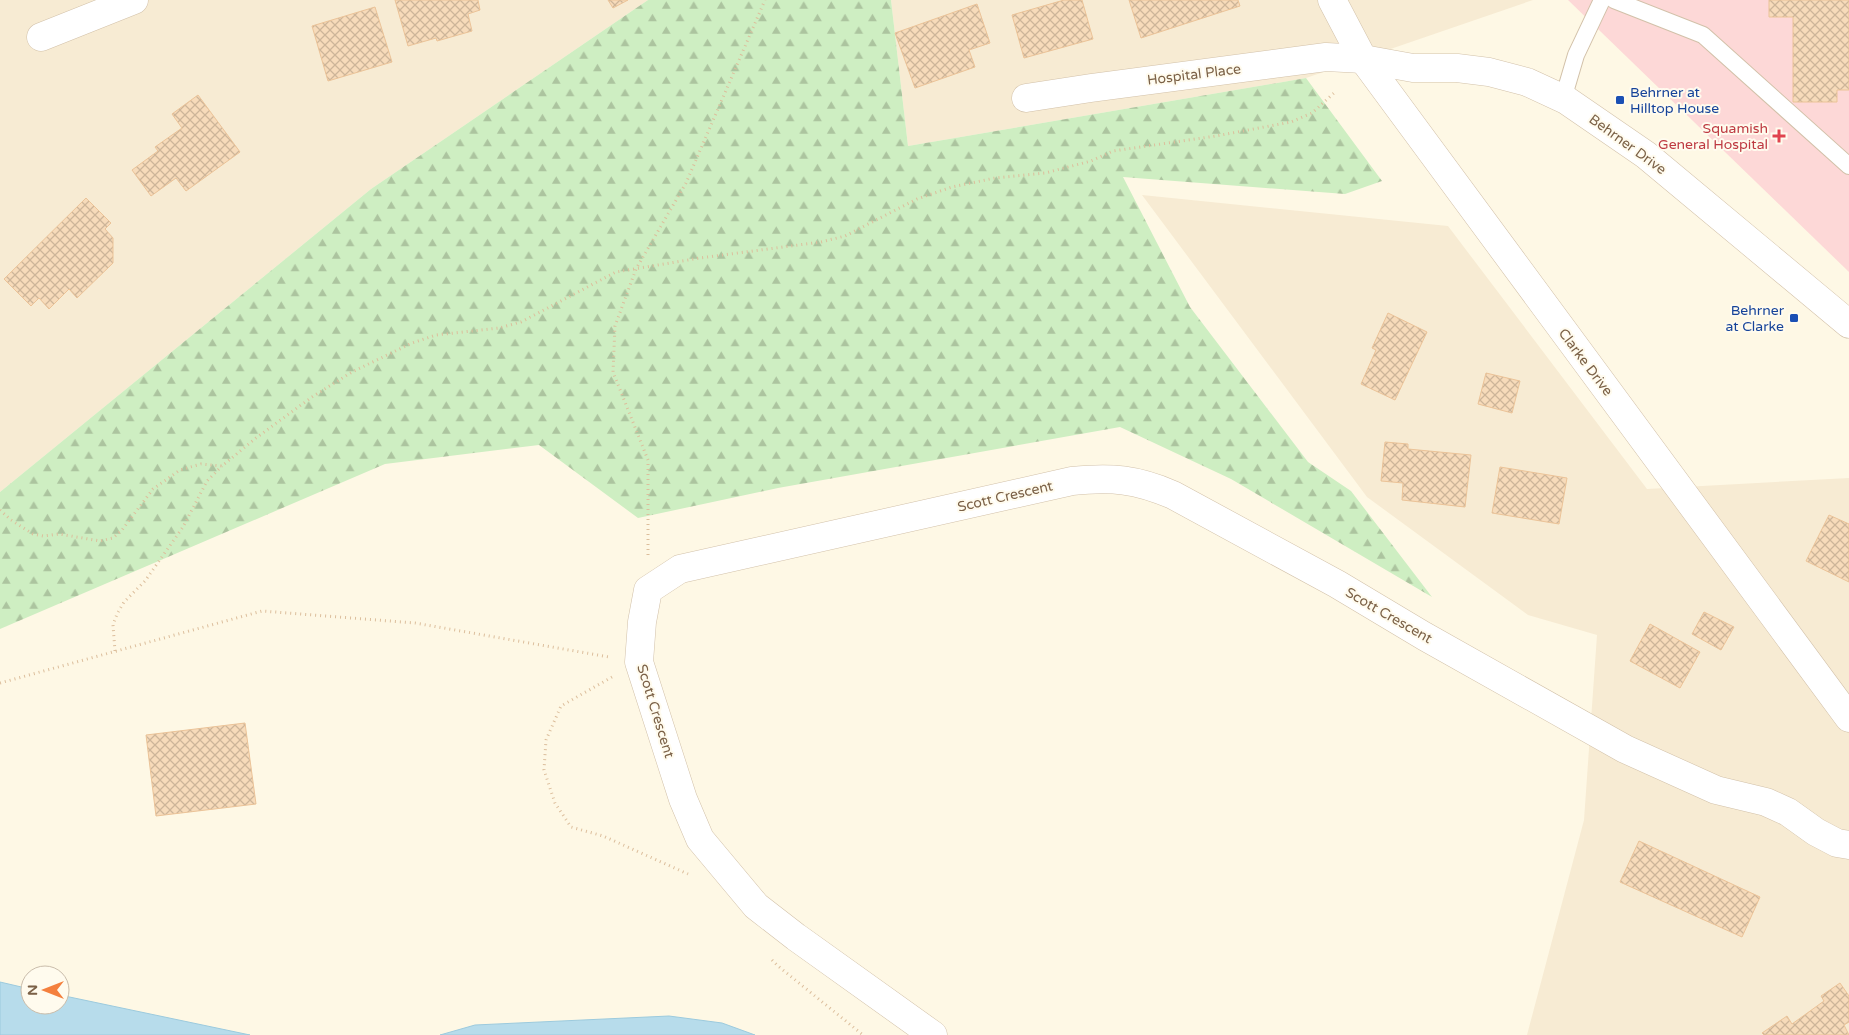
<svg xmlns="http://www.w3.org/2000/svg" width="1849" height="1035" viewBox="0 0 1849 1035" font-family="'Varela Round',sans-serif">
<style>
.residential{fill:#f7ebd3}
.medical{fill:#fdd8d7}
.forest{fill:url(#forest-firs)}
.water{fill:#b7dceb;stroke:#9ccadd}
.building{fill:url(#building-cross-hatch);stroke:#ebc398}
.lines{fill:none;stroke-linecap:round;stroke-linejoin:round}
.service-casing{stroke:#d2c1a9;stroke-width:18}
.minor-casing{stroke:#d2c1a9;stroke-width:29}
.tertiary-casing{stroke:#d2c1a9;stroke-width:29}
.path{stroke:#dcbe9c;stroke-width:3;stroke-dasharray:1 4;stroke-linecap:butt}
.service{stroke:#fff;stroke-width:16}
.minor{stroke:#fff;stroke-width:28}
.tertiary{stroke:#fff;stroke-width:28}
.transit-dot{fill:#1a4fb4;stroke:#fffbee;stroke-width:2}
.health-dot{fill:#e0444e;stroke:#fffbee;stroke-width:2}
.labels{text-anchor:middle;stroke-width:4;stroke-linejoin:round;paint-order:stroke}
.street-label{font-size:14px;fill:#7b6147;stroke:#fffbee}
.transit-label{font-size:14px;fill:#164399;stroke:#fffbee;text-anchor:start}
.health-label{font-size:14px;fill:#be3a42;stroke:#fffbee;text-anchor:end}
</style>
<defs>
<pattern id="forest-firs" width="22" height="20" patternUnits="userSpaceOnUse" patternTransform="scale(1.25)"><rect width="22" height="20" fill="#ceeec2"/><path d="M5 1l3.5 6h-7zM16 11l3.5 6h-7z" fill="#acc49f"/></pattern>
<pattern id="building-cross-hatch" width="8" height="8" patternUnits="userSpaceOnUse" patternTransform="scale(1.25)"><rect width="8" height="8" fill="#f7dbba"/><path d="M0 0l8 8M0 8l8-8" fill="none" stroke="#cdb599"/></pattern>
</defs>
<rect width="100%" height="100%" fill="#fef8e5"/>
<!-- residential -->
<g class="residential">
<polygon points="0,0 648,0 371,189 0,492"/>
<polygon points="891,0 1533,0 1306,78 908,146"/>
<polygon points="1142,195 1448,226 1647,489 1849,478 1849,1035 1527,1035 1584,820 1597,635 1528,615 1367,497"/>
</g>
<!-- medical -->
<polygon class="medical" points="1568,0 1849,0 1849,272"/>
<!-- forest -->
<polygon class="forest" points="648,0 891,0 908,146 1306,78 1382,181 1345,194 1123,177 1190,307 1308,462 1351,491 1432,597 1231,479 1120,427 778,488 638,518 539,445 385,464 0,629 0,492 371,189"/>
<!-- water -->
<g class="water">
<polygon points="0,982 30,989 30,1005 60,1005 60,995 250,1035 0,1035"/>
<polygon points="669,1016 722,1023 755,1035 440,1035 475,1025"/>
</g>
<!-- building -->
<g class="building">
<polygon points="395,0 478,0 480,10 468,14 472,31 437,41 436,38 408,46"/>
<polygon points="608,0 628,0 613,8"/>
<polygon points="1064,0 1082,0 1093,39 1024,58 1012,15"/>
<polygon points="1129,0 1238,0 1240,6 1141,38"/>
<polygon points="1769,0 1849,0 1849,90 1837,90 1837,102 1793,102 1793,17 1769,17"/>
<polygon points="977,4 990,43 969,50 975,67 915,88 895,33"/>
<polygon points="375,7 392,62 328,81 312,26"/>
<polygon points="198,95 240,152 186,191 176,178 151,196 132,170 158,151 155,147 182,128 172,114"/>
<polygon points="86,198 111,223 105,229 113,238 113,263 77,298 69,289 49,309 39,298 31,306 4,279"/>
<polygon points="1388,313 1427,332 1395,400 1361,384 1376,350 1372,348"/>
<polygon points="1486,373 1520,381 1512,413 1478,404"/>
<polygon points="1385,442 1408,444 1408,449 1471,455 1465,507 1402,500 1403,483 1381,481"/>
<polygon points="1500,467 1567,478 1559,524 1492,513"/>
<polygon points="1829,515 1849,524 1849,582 1806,561"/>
<polygon points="1704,612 1734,627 1721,650 1692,634"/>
<polygon points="1650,624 1700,652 1680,688 1630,661"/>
<polygon points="245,723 256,804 156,816 146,735"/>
<polygon points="1639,841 1760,897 1742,937 1620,882"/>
<polygon points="1840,983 1849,996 1849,1022 1844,1025 1849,1035 1764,1035 1762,1033 1787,1016 1792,1024 1824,1001 1821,996"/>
</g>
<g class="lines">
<!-- service casing -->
<g class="service-casing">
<g id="service">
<polyline points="1614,0 1703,35 1849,166"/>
<polyline points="1563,99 1576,55 1602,0"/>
</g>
</g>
<!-- minor casing -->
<g class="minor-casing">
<g id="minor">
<polyline points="1332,0 1363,59"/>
<polyline points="41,37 134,0"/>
<polyline points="1026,98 1091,88 1326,57 1363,59"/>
<path d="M933,1035L796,937L756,906L700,839L683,799L639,662L642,622L648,590L680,569L1072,481C1112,477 1136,479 1173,495L1337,584L1424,636L1625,749L1716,790L1766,802L1788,812L1816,832L1837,843L1849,845"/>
</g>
</g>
<!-- tertiary casing -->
<g class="tertiary-casing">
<g id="tertiary">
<polyline points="1363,59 1849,718"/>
<polyline points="1363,59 1413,68 1457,68 1489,72 1527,82 1566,100 1646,155 1849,324"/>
</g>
</g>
<!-- path -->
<g class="path">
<polyline points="0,510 11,520 33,534 43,536 59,534 100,541 113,538 122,530 153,489 180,470 201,464 222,466 256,438 312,397 352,372 412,343 436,335 499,328 521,322 616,272 700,258 821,242 845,236 917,199 952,187 995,178 1045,173 1091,161 1113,151 1216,136 1291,122 1312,113 1334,93"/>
<polyline points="648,555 648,460 613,372 615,326 636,269 686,183 765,0"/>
<polyline points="115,651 113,625 117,614 124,602 145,581 183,527 207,481 222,466"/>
<polyline points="612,677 561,706 546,740 544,770 555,803 571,827 603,836 688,874"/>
<polyline points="0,683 262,611 415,623 609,657"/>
<polyline points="772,960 778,966 863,1035"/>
</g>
<!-- service -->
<use href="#service" class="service"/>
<!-- minor -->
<use href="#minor" class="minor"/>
<!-- tertiary -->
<use href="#tertiary" class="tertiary"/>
</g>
<!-- markers -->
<g class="transit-dot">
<rect x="1615" y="95" width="10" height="10" rx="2.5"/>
<rect x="1789" y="313" width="10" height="10" rx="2.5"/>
</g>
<path class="health-dot" d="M1776.5 128.5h5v5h5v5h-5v5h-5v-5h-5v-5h5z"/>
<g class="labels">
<!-- street labels -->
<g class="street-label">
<text transform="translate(1194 74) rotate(-7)" y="5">Hospital Place</text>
<text transform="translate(1628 144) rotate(36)" y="5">Behrner Drive</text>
<text transform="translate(1586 362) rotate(53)" y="5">Clarke Drive</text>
<text transform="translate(1005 496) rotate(-13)" y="5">Scott Crescent</text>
<text transform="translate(1389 615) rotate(30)" y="5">Scott Crescent</text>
<text transform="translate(656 711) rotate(73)" y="5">Scott Crescent</text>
</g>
<!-- transit labels -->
<g class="transit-label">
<text x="1630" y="97">Behrner at<tspan x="1630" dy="16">Hilltop House</tspan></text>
<text x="1784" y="315" text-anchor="end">Behrner<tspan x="1784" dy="16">at Clarke</tspan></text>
</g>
<!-- health labels -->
<g class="health-label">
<text x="1768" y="133">Squamish<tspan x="1768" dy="16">General Hospital</tspan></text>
</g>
</g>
<!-- north arrow -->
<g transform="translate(45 990) rotate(270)"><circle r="24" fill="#fffbee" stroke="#cabdab"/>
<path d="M0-4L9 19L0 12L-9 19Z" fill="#f4803e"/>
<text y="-8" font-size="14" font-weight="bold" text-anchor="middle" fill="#7b6147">N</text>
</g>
</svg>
